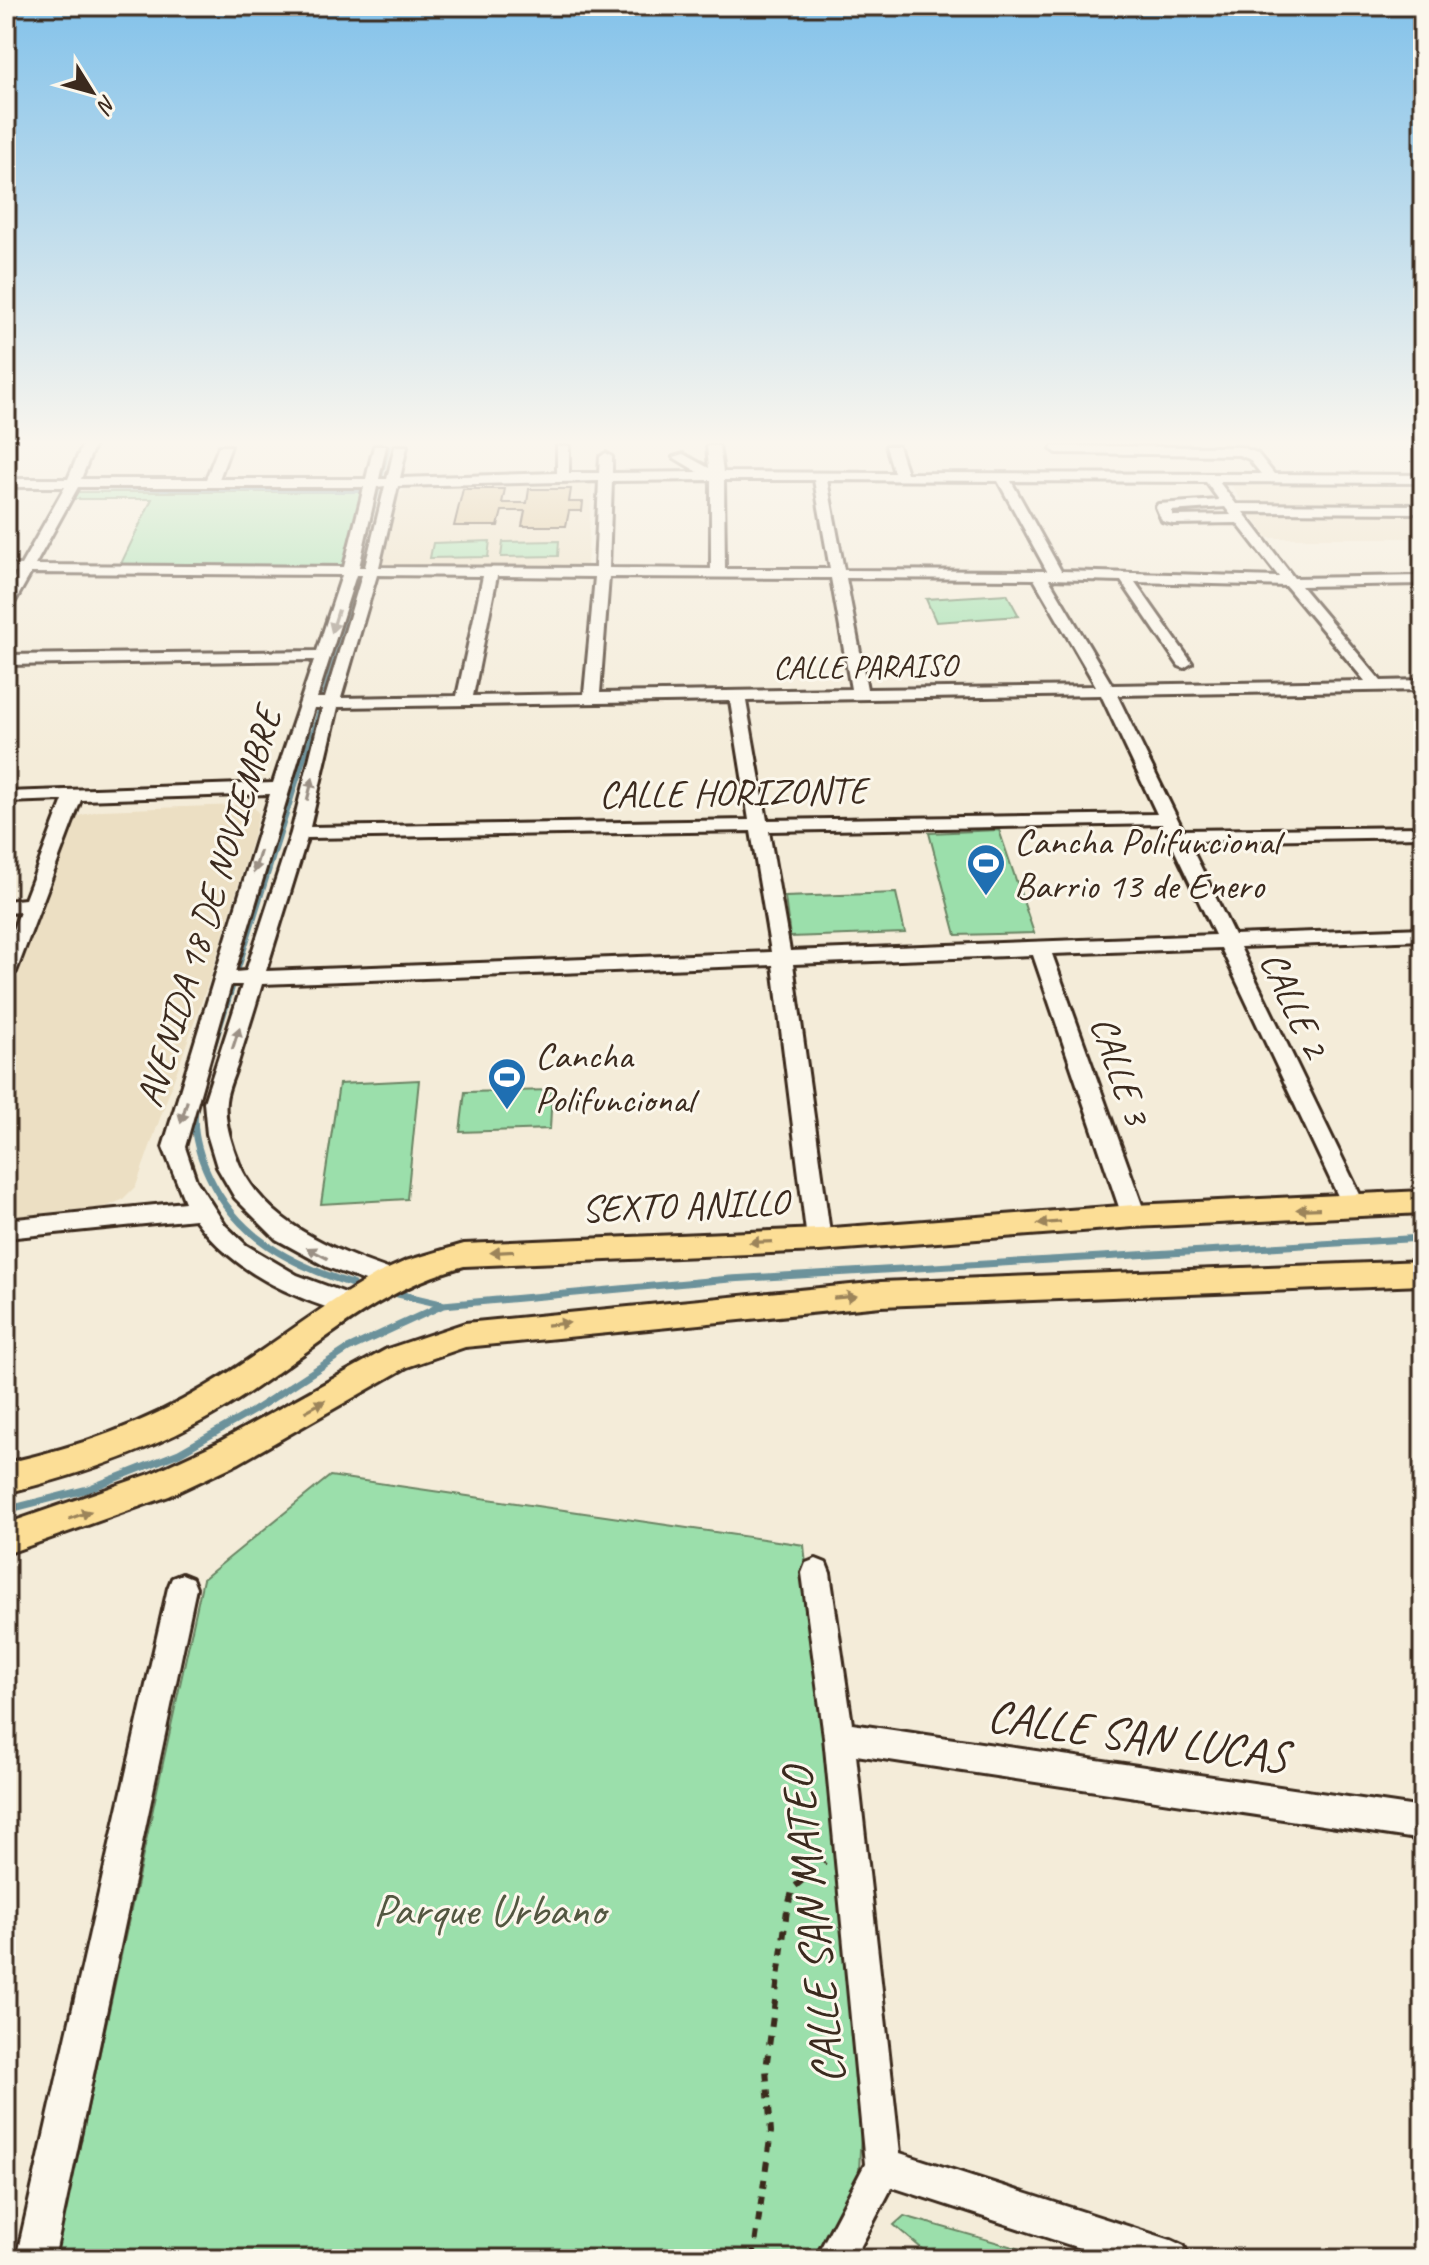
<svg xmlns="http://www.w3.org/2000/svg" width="1429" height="2265" viewBox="0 0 1429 2265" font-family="Caveat,sans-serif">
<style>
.built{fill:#ecdfc3}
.green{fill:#9bdfab;stroke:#6b8464;stroke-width:2}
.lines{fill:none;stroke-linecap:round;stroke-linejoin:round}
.stream-far2{stroke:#6c929b;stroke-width:4}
.stream-far1{stroke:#6c929b;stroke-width:5}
.stream{stroke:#6c929b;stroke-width:7}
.building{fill:#d9c08f;stroke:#3b2a1e;stroke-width:2}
.minor-casing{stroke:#3b2a1e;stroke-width:6}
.major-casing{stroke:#3b2a1e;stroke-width:6}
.path{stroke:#3b2a1e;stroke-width:6;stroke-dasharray:9 9;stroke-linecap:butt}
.minor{fill:#fbf7ec;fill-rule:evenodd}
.major{fill:#fcde96;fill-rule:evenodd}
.oneway{fill:#9b9085}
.oneway2{fill:#9c845a}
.labels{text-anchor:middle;stroke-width:6;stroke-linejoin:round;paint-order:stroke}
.far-street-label{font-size:32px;fill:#3b2a1e;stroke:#fbf7ec}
.street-label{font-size:38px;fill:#3b2a1e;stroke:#fbf7ec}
.poi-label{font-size:38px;fill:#3b2a1e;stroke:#fbf7ec;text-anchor:start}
.near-street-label{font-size:46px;fill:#3b2a1e;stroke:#fbf7ec}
.near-park-label{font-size:46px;fill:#535741;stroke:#fbf7ec}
</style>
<rect width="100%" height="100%" fill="#f4ecd9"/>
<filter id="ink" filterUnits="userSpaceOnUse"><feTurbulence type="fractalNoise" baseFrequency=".0125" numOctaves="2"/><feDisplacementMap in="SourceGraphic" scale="16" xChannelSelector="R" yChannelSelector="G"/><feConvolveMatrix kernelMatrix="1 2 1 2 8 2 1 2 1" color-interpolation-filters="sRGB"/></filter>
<g filter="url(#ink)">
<!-- built -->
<g class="built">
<polygon points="592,483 587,569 385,568 381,565 398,495 405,490"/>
<polygon points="1231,485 1423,487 1423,538 1267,538"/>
<polygon points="238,805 253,806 259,814 252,840 210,978 136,1186 122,1200 105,1207 6,1217 6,1009 74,821 78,816 102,810"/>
</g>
<!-- green -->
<g class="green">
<polygon points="73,492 363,492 355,566 119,568 152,499 69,499"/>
<polygon points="490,541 488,557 430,558 433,543"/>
<polygon points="559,541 558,556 501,557 503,542"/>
<polygon points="1007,594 1019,616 936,622 926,599"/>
<polygon points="999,830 1034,933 956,935 929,833"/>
<polygon points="896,893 905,933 790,937 785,897"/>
<polygon points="419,1080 407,1199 321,1204 339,1084"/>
<polygon points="552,1090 550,1129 460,1132 465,1092"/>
<polygon points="330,1476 804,1545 861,2129 858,2193 819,2259 55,2259 203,1579"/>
<polygon points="904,2216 1055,2259 934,2259 894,2225"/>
</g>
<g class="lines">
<!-- stream-far2 -->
<g class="stream-far2">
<polyline points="6,488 52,488"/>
<polyline points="71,488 368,491"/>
<polyline points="312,734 349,605 389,446"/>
</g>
<!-- stream-far1 -->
<g class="stream-far1">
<polyline points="205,1076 312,732"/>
<polyline points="195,1112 196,1106"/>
</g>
<!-- stream -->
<g class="stream">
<path d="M195,1110C192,1133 199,1155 209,1176C237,1237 290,1264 352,1284"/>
<polyline points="398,1294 441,1304"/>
<polyline points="6,1510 88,1489 179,1453 253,1411 348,1349 443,1305 730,1279 1423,1238"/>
</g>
</g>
<!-- building -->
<polygon class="building" points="463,489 505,489 502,503 527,503 529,489 571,489 569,502 583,502 582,511 569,511 566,526 522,526 525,511 502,511 498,526 454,526"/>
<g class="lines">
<!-- minor casing -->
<g class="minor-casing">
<g id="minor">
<path d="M82,446H94L81,479H206L219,446H231L219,479H366L374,446H386L379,479H387L395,446H407L400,478L557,473V446H569V473H599L600,457L606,453L612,457V473L698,472L673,457L683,454L709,468L707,446H719L723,472L894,473L886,446H898L907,473L1261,474L1249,459L1239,455L1057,453L1051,449L1053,446L1241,447L1257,453L1274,474L1423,475V483L1219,482L1236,504L1423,505V513L1243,512L1294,578L1423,576V584L1301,586L1381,681L1423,680V690L1117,695L1183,830L1423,827V837L1188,841L1234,935L1423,928V940L1240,947L1366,1207L1362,1213L1354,1216L1346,1213L1221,948L1052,954L1146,1216L1142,1223L1134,1225L1126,1223L1122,1216L1033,955L793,964L831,1240L827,1247L819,1249L811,1247L807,1240L773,965L262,984C254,1012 245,1039 237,1066C233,1077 227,1090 226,1101C224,1117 229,1135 234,1150C257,1222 332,1250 399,1273L402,1280L399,1287L390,1290L327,1267L276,1239L235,1198L217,1167L207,1134L204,1102L242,985H231L185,1147L196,1180L225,1225L246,1245L297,1275L359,1298L362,1305L359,1312C346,1317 335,1310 323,1306C272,1288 228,1264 195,1219L6,1238V1220L185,1202L163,1147L270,794L81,800L16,972L6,979V947L20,912L6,913V901L25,899L63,800L6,802V792L273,783L314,660L6,665V655L317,651L342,575L31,573L13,605L6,609V592L17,573H6V565H21L65,487H6V479H68ZM711,480V569L609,568L612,481ZM724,480H814L830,569H725ZM827,480L998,481L1047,571L844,570ZM599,481L595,568L379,567L398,486ZM1011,481L1206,482L1219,500L1158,504L1156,507L1162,521L1173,524L1237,523L1279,577L1061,571ZM385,486L365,567H359L377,487ZM78,487H364L344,567L35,565ZM1225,507L1231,515L1174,516L1171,511ZM356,575H362L325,698H317ZM377,575L483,576L457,696L341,698ZM497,576L595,577L584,694L473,696ZM609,577L831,578L851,689L600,693ZM846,578L1034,579L1096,686L867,689ZM1049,579L1121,581L1179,666L1184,668L1192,663L1135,582L1286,586L1365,681L1112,685ZM1101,695L1157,814L767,820L746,701ZM730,701L749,820L310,827L338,707ZM314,708H322L291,833L246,971L235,972ZM1162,824L1215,935L790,951L769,831ZM751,831L771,952L266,971L307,838Z"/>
<polygon points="816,1559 826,1563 830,1573 852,1724 1423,1808 1423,1840 856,1755 900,2153 1171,2240 1184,2246 1190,2259 1113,2259 892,2187 854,2259 815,2259 865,2164 824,1737 802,1573 806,1563"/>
<polygon points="182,1574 192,1578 196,1588 54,2259 16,2259 168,1588 172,1578"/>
</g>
</g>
<!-- major casing -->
<g class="major-casing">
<g id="major">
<path d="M1423,1191V1213L1134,1227L819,1251L464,1266C369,1292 309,1356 228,1406C159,1448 84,1474 6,1493V1463C77,1447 143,1425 205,1387C265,1352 318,1307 379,1273L406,1261L464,1244L819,1229L1134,1205Z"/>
<polygon points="1423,1261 1423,1285 881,1306 465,1347 407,1367 239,1463 169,1496 6,1554 6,1524 150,1474 217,1443 387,1349 465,1323 881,1282"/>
</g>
</g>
<!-- path -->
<polyline class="path" points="753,2259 771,2132 766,2069 787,1910 793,1888 825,1862"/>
<!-- minor -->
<use href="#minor" class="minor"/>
<!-- major -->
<use href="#major" class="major"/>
</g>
<!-- one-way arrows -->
<defs><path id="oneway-solid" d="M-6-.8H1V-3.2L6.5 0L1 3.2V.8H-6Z" transform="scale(2)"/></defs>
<g class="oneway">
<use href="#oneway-solid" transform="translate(335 621) rotate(107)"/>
<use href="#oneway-solid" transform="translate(310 789) rotate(-76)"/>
<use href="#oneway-solid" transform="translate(257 862) rotate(107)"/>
<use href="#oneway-solid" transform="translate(236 1038) rotate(-72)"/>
<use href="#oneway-solid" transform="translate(184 1112) rotate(106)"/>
<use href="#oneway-solid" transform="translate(317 1253) rotate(-152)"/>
</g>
<g class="oneway2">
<use href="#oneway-solid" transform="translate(1308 1209) rotate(178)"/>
<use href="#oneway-solid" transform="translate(1049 1223) rotate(175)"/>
<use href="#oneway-solid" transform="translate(761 1242) rotate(178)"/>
<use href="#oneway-solid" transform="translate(502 1252) rotate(177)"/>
<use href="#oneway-solid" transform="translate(845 1297) rotate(-5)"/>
<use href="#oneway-solid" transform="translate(558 1324) rotate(-5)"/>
<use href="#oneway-solid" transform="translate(315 1406) rotate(-29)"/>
<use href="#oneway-solid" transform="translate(80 1515) rotate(-19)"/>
</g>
</g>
<!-- sky -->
<linearGradient id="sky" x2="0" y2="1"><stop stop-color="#83c2ea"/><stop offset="0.58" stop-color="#faf6ee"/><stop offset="1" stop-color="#faf6ee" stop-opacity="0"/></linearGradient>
<rect width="1429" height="763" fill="url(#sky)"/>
<!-- icons -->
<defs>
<g id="stadium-pin" transform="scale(2)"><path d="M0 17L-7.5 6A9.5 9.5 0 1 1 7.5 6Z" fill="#1f6fb2" stroke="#fbf7ec"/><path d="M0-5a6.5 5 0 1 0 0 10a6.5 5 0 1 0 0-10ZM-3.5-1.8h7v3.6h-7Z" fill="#fff"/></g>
</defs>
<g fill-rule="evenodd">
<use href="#stadium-pin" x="986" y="863"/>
<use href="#stadium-pin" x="507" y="1077"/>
</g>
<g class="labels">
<!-- far-street labels -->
<g class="far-street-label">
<text transform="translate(865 666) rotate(-1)" y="11">CALLE PARAISO</text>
</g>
<!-- street labels -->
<g class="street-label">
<text transform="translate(733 792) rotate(-1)" y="13">CALLE HORIZONTE</text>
<text transform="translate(208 907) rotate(-73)" y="13">AVENIDA 18 DE NOVIEMBRE</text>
<text transform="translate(1295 1004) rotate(65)" y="13">CALLE 2</text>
<text transform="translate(1121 1070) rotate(71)" y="13">CALLE 3</text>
<text transform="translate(685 1205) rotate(-2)" y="13">SEXTO ANILLO</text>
</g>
<!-- poi labels -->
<g class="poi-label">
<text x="1014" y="854">Cancha Polifuncional<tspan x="1014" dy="44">Barrio 13 de Enero</tspan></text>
<text x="535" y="1068">Cancha<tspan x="535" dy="44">Polifuncional</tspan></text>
</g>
<!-- near-street labels -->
<g class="near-street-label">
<text transform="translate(1138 1735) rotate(8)" y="16">CALLE SAN LUCAS</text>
<text transform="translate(812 1926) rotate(-96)" y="16">CALLE SAN MATEO</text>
</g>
<!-- near-park labels -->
<g class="near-park-label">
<text x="489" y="1925">Parque Urbano</text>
</g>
</g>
<!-- margin -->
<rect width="1429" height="2265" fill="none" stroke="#fbf7ec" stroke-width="32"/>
<rect x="16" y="16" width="1397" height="2233" fill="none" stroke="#3b2a1e" stroke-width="3" filter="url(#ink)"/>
<!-- north arrow -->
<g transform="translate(92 92) rotate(127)" stroke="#fbf7ec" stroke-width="6" paint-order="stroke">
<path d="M0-6L14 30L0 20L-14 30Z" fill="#3b2a1e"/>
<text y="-12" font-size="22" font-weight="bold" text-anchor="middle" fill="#3b2a1e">N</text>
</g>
</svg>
